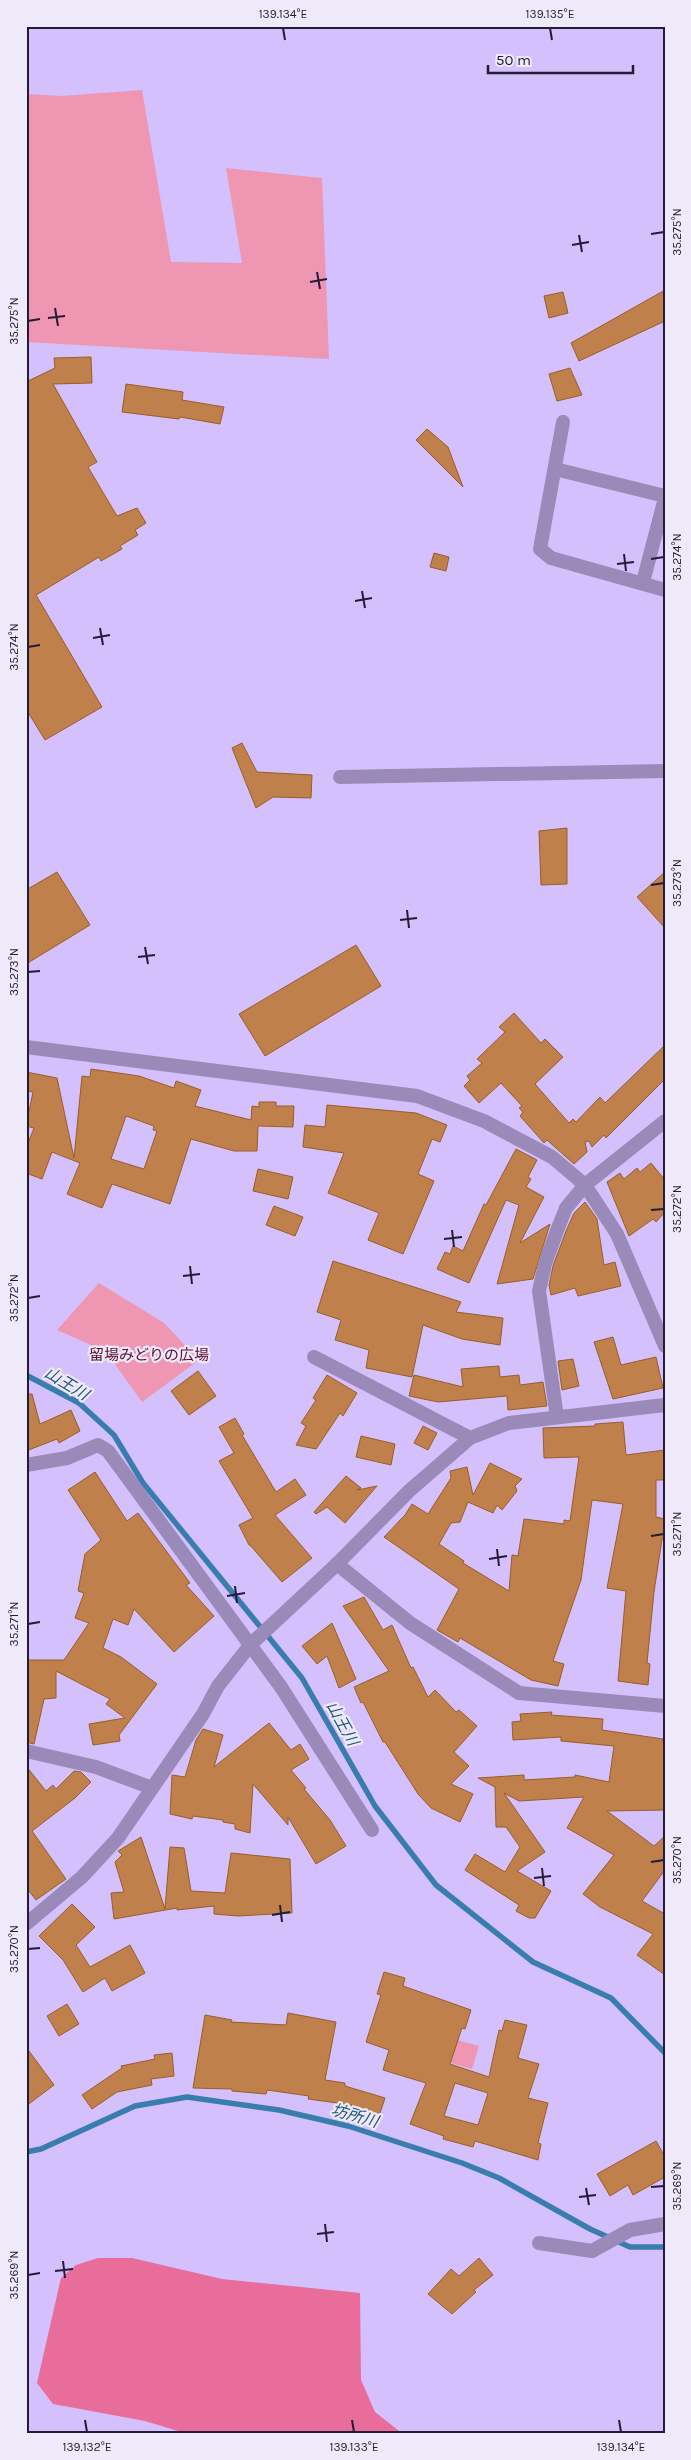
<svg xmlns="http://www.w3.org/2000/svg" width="691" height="2460" viewBox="0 0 691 2460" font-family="Karla,'Noto Sans JP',sans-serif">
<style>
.green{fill:#ee96b2}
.forest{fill:#e86d9a}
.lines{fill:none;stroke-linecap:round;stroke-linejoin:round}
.stream{stroke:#397cae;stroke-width:5.5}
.building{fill:#bf804b;stroke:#9a5d27;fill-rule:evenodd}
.minor{stroke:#998ab9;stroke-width:14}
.tertiary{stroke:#998ab9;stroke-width:14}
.ticks{fill:none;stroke:#251b37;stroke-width:2}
.labels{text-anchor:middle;stroke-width:4.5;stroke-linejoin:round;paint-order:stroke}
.park-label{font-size:15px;fill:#5b0d30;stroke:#eeeaf9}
.water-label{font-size:16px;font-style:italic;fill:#245777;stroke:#eeeaf9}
.neatline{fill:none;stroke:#251b37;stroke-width:2}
.ticks-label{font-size:12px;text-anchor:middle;fill:#251b37}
</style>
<rect width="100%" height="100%" fill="#d3c0fc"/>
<!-- green -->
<g class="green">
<polygon points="142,90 171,262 242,263 226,168 322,178 329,359 26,342 26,94 62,96"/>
<polygon points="99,1283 164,1323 199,1360 142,1402 114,1363 96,1347 57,1330"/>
<polygon points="424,2031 479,2046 472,2069 419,2054"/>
</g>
<!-- forest -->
<polygon class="forest" points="98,2258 132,2258 222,2279 360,2293 361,2380 375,2412 403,2434 188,2434 145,2421 53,2404 37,2383 61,2278 76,2265"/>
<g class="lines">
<!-- stream -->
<g class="stream">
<polyline points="26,1375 79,1403 114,1435 143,1483 302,1678 375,1806 436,1885 533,1962 611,1998 665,2053"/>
<polyline points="26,2152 41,2149 135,2106 187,2097 279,2110 348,2126 462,2163 499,2178 590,2229 630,2247 665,2247"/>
</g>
</g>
<!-- building -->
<g class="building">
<polygon points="665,290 665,321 579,361 571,343"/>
<polygon points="563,292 568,313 549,318 544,296"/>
<polygon points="91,357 92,383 53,384 97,462 88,467 117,516 137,508 146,523 135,530 138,535 120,546 122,549 101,561 99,557 36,595 102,707 45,740 26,709 26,382 55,368 54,358"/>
<polygon points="570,368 582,395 557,401 549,374"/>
<polygon points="126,384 183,392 182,400 224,407 220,424 180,417 179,419 122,412"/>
<polygon points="427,429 448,447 463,487 416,440"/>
<polygon points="434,553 449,557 446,571 430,567"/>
<polygon points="242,743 257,772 312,775 311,798 273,797 256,808 232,748"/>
<polygon points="567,828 567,884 541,885 539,831"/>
<polygon points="57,872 90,925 26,964 26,890"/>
<polygon points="665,872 665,928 637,897"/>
<polygon points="356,945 381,986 265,1056 239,1014"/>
<polygon points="514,1013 541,1043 545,1039 563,1057 535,1084 569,1123 573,1119 576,1122 600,1097 605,1103 665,1045 665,1079 606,1138 604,1135 592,1147 589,1141 585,1142 587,1152 574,1164 547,1140 544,1143 520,1116 523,1112 519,1108 522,1106 501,1083 479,1103 464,1086 470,1080 467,1076 482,1063 477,1059 505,1032 499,1027"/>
<path d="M91,1069L139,1076L174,1088L176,1081L201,1090L195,1106L251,1120L252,1106L259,1107V1102H276V1106H294L293,1127L258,1126L257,1151H234L191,1139L170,1204L112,1184L102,1208L67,1194L80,1163L52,1152L42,1179L26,1173V1148L34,1128L26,1126L33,1092L26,1091V1072L57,1078L74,1158L82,1076L90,1077ZM126,1116L154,1126L153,1130L157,1131L144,1169L111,1159Z"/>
<polygon points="327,1105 416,1113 447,1125 440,1142 432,1139 418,1174 434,1181 403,1254 368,1240 379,1213 328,1193 344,1153 303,1147 305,1125 325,1127"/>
<polygon points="516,1149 537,1160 528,1177 531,1179 526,1187 544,1197 520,1243 550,1224 533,1279 497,1284 519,1205 506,1200 469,1283 437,1269 445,1252 450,1254 453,1246 463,1251 484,1204 486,1205"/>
<polygon points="651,1163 665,1180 665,1212 656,1222 653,1219 629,1236 607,1182 620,1173 624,1179 637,1168 640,1172"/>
<polygon points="258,1169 293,1177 288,1199 253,1191"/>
<polygon points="585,1202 597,1219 604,1265 615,1262 621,1286 578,1296 575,1288 551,1295 549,1285 553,1266 566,1231 574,1213"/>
<polygon points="274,1206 303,1217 295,1236 266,1225"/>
<polygon points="333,1261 461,1302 456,1312 503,1318 500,1345 462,1339 423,1325 412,1377 366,1368 369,1350 335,1340 341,1320 317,1312"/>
<polygon points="613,1337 621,1365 656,1357 663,1388 613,1399 594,1342"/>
<polygon points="573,1359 579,1386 562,1390 558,1361"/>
<polygon points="499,1366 500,1377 519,1375 520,1385 543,1382 547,1406 508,1410 507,1396 438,1402 409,1396 414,1375 463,1387 461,1369"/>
<polygon points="198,1371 216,1396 189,1415 171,1391"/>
<polygon points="327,1375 357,1393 343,1416 340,1413 316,1449 296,1445 306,1426 301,1423 316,1400 313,1398"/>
<polygon points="26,1394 32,1394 40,1424 71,1410 80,1431 59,1443 57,1439 26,1451"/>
<polygon points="235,1418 244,1434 242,1435 276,1492 295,1479 306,1495 275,1515 312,1558 282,1582 250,1545 249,1545 239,1525 253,1518 219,1461 234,1453 219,1427"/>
<polygon points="623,1422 626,1455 665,1450 665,1480 656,1480 656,1517 665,1519 665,1539 662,1539 654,1592 647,1663 650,1664 648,1685 618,1681 626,1591 607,1588 623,1504 592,1500 581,1580 553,1661 564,1664 558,1686 531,1680 460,1638 458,1642 437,1630 459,1589 384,1537 405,1515 412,1504 428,1514 451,1478 450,1471 467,1467 473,1495 490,1463 522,1479 515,1486 517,1491 502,1510 497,1505 493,1513 468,1502 460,1522 451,1523 439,1544 464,1561 463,1563 509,1591 512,1555 518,1556 524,1519 564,1524 564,1520 570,1521 579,1457 544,1458 543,1428 595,1426 595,1424"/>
<polygon points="423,1426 437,1433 428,1450 414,1443"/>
<polygon points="361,1436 395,1444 391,1465 356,1457"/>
<polygon points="95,1472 127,1521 138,1513 190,1583 186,1585 214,1616 174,1652 134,1609 128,1625 113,1619 103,1648 121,1657 157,1684 119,1735 120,1741 93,1745 89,1724 125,1718 106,1704 110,1699 56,1671 56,1698 44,1699 34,1744 26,1742 26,1660 64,1660 89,1623 75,1618 84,1593 78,1591 85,1554 101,1540 68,1490"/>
<polygon points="346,1476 361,1488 357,1490 377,1486 345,1523 327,1507 316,1514 314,1512"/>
<polygon points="364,1597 383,1630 392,1625 411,1668 413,1667 428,1697 435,1690 456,1712 459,1710 477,1726 454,1752 469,1766 451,1784 473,1794 460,1822 431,1808 418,1794 385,1742 383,1742 363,1702 361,1703 354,1687 389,1671 343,1606"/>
<polygon points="332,1623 356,1679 339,1688 327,1656 317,1664 302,1646"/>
<polygon points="552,1712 551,1715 603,1719 602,1730 663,1739 663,1742 665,1743 665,1810 607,1811 654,1846 665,1836 665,1870 642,1901 665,1914 665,1975 637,1955 653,1934 600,1907 583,1894 614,1855 567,1828 584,1797 519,1801 504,1793 545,1852 517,1871 551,1891 535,1918 529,1918 516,1911 519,1905 465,1870 475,1854 505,1872 520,1847 506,1827 496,1827 495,1787 478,1778 524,1775 524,1780 575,1777 575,1775 609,1782 614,1746 561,1741 561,1737 513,1740 512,1722 521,1721 520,1714"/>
<polygon points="269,1723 291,1750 300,1744 309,1759 291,1770 306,1788 304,1789 330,1820 346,1846 316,1864 288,1817 288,1825 253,1784 250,1833 235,1829 235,1824 223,1822 223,1820 193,1816 192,1819 170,1814 172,1775 185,1777 196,1740 203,1729 223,1735 214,1767"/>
<polygon points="26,1766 46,1791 53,1785 56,1789 74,1771 81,1772 91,1782 75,1798 32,1831 66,1879 36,1900 26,1887"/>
<polygon points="141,1837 165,1909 170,1847 184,1848 191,1891 225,1893 231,1853 290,1859 292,1913 238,1916 214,1914 214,1906 177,1910 177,1908 114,1919 111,1893 124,1892 115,1862 122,1855 118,1851"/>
<polygon points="72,1904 95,1927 76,1945 90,1967 130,1945 145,1973 112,1991 105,1978 83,1992 63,1960 39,1936"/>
<path d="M384,1972L405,1978L403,1986L471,2010L465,2029L462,2028L450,2064L489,2077L499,2030L502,2031L505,2020L527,2025L518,2058L539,2064L528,2098L548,2103L538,2143L541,2144L538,2160L475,2141L473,2147L443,2139L444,2136L410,2124L426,2083L383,2070L389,2050L366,2042L381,1995L377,1994ZM455,2083L488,2093L478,2125L444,2116Z"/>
<polygon points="67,2004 79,2024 59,2036 47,2016"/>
<polygon points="288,2013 336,2022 325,2080 345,2083 345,2086 385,2098 378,2119 350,2111 352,2105 308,2099 309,2096 267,2090 266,2094 232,2091 232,2089 193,2088 205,2015 232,2020 231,2022 286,2025"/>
<polygon points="26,2047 54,2085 26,2106"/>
<polygon points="172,2053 174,2076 151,2079 152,2085 117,2092 92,2109 82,2095 122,2068 121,2066 155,2059 154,2055"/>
<polygon points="656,2141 665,2157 665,2177 633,2195 628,2185 610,2196 597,2174"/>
<polygon points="479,2258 493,2275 474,2290 476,2292 452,2314 428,2294 451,2269 459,2276"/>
</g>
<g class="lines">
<!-- minor -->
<g class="minor">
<polyline points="563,422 540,549 551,558 665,590"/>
<polyline points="555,469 665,496"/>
<polyline points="643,582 665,498"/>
<polyline points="340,777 665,771"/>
<polyline points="314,1357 470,1438"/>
<polyline points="557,1417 539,1291 545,1264 558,1228 566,1208 585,1185 665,1121"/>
<polyline points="26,1465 67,1458 98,1445 108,1451 281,1687 372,1830"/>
<polyline points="337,1564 410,1623 519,1693 665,1706"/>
<polyline points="26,1751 96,1767 152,1788"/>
<polyline points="539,2243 592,2251 630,2230 665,2224"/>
</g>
<!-- tertiary -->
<g class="tertiary">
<polyline points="26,1047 417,1096 484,1121 552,1157 585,1185 617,1234 665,1346"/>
<polyline points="26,1924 82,1877 118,1838 203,1714 218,1686 251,1644 337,1564 409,1491 470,1438 509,1423 665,1405"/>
</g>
</g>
<!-- ticks -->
<path class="ticks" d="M283,28L285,40M550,28L552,40M651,234L664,232M579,235L582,252M572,245L589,242M317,272L320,289M310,282L327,279M55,308L58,326M48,318L65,316M28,321L40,319M624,554L626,571M651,559L664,557M617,564L634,562M362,591L365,608M355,601L372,598M100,628L103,645M93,638L110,635M28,647L40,645M651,885L664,883M407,910L409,928M400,920L417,918M145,947L148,964M138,957L155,955M28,972L40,971M651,1210L664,1209M452,1230L454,1247M444,1239L462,1237M190,1266L192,1284M183,1276L200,1274M28,1298L40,1296M651,1536L664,1534M497,1549L499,1566M489,1559L507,1556M235,1586L237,1603M227,1596L245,1593M28,1624L40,1622M651,1862L664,1860M542,1868L544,1886M534,1878L551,1876M280,1905L282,1922M272,1915L290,1912M28,1949L40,1948M651,2187L664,2186M586,2188L589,2205M579,2197L596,2195M325,2224L327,2242M317,2234L334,2232M63,2261L65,2278M55,2271L73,2269M28,2275L40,2273M85,2420L87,2432M352,2420L354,2432M619,2420L621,2432"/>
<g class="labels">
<!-- park labels -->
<g class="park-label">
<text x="149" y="1360">留場みどりの広場</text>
</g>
<!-- water labels -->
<g class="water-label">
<text transform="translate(67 1383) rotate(31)" y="6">山王川</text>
<text transform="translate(343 1723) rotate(61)" y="6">山王川</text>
<text transform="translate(355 2115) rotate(16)" y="6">坊所川</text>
</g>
</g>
<!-- border -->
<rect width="691" height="2460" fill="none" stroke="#eeeaf9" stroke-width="55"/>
<!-- scale -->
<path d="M488 65v8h145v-8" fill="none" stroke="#251b37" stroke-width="2.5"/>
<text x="496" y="65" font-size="15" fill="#251b37" stroke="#eeeaf9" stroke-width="4" paint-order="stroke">50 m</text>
<rect x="28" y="28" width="636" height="2404" class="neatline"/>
<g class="ticks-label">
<text x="283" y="18">139.134°E</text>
<text x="550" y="18">139.135°E</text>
<text transform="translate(677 232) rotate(-90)" y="4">35.275°N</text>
<text transform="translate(14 321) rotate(-90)" y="4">35.275°N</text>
<text transform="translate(677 557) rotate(-90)" y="4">35.274°N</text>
<text transform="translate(14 647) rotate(-90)" y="4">35.274°N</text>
<text transform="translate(677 883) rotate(-90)" y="4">35.273°N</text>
<text transform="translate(14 972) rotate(-90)" y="4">35.273°N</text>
<text transform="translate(677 1209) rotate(-90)" y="4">35.272°N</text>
<text transform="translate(14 1298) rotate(-90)" y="4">35.272°N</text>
<text transform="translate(677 1534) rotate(-90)" y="4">35.271°N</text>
<text transform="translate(14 1624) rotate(-90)" y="4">35.271°N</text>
<text transform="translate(677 1860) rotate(-90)" y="4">35.270°N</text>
<text transform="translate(14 1949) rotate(-90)" y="4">35.270°N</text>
<text transform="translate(677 2186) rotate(-90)" y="4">35.269°N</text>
<text transform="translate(14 2275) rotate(-90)" y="4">35.269°N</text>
<text x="87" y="2451">139.132°E</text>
<text x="354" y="2451">139.133°E</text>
<text x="621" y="2451">139.134°E</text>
</g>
</svg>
